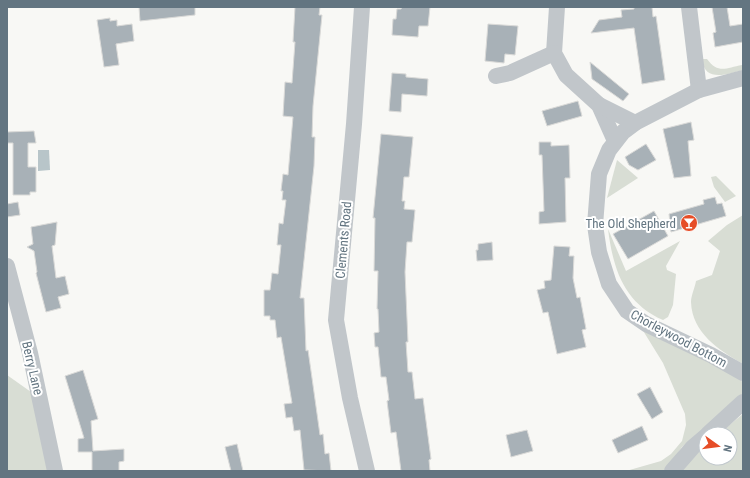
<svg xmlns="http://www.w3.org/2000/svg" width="750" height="478" viewBox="0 0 750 478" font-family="'Roboto Condensed',sans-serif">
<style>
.green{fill:#d8ddd4}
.water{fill:#b8c5c9}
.building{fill:#a8b1b7;stroke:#dadad8}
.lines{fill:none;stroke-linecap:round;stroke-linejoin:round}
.street{stroke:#c1c6ca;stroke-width:16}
.labels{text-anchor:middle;stroke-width:4;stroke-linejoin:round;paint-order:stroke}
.poi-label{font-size:13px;fill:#637581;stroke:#fff;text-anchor:end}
.street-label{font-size:13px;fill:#637581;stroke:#fff}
</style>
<rect width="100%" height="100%" fill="#f8f8f5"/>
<!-- green -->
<g class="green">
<path d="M702,59H707C718,74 726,68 742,65L743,70C728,74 704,83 702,59Z"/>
<polygon points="617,160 638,178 607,198"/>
<polygon points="716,176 736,196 725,202 714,187 711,177"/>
<path d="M743,215V364C719,350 692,333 691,302C691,296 695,287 696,281L712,275L720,251L708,241L727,225Z"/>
<path d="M608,229L626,271L680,241L666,266L667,270L676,274L673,305L668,317L663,320C624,303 613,269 608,229Z"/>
<polygon points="642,329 739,377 743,383 743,393 739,401 682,447 665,471 626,471 661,461 671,454 682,441 686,425 685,414 663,363"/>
<polygon points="7,375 31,392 49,471 7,471"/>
<polygon points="743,414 743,471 681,471 706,444 706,458 730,458 730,434 718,434"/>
</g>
<!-- water -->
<polygon class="water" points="38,150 49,150 50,170 38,171"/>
<!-- building -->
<g class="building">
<polygon points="139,7 195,7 195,15 140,21"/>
<polygon points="295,7 320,7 319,15 322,15 313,106 312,137 315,137 314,166 300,298 304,298 306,351 308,350 312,378 320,435 323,434 325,454 329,453 331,471 304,470 300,430 294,431 292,417 286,418 284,404 292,403 281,337 277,338 275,320 270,320 270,316 264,316 264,290 270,290 272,273 278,274 281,245 277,245 279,223 283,224 286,200 282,200 283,191 281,191 283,174 288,175 293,117 283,116 285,82 292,83 295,42 293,42"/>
<polygon points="402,7 430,7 428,26 419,26 418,37 392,35 393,19 396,19 397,9 401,9"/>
<polygon points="634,7 652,7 653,17 656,16 665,80 642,84 634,28 591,33 599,20 622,17 621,10 634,9"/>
<polygon points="712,7 727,7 730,26 743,24 743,42 715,47 713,33 716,32"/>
<polygon points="110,18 110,21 117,20 117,26 132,24 134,41 116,44 119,65 104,67 97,20"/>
<polygon points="488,24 518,26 515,55 505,54 504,63 485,61"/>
<polygon points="590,62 629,94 623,101 592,79"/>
<polygon points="392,73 406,74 406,77 428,79 427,96 402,94 401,112 389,111"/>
<polygon points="578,101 582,116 547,126 542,111"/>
<polygon points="691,122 694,140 688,141 691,176 674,178 663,129"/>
<polygon points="34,131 36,143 28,143 28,167 36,167 36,192 30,192 30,195 13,195 13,143 7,143 7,132"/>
<polygon points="381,134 413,137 409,177 404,177 402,201 405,201 404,209 415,210 412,242 407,242 405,272 408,342 406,342 408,372 412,372 415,399 423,398 431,459 429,460 430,471 401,471 396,432 391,433 387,401 389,400 386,377 381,377 378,347 375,347 374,333 379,332 378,309 377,309 378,271 374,271 375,218 373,218"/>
<polygon points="539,142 551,142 551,146 569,145 570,178 565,178 566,222 539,224 539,212 544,211 542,155 539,155"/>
<polygon points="646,144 656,160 638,170 629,165 625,157"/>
<polygon points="715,197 717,204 722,203 726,216 671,232 669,214 704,204 703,200"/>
<polygon points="18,202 20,215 7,217 7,204"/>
<polygon points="654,211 668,236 628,259 613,234"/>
<polygon points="57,222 55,245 52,246 56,278 65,276 69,294 58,297 61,308 46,312 36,273 37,272 34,251 27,247 33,244 31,227"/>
<polygon points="492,242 493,260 477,261 476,250 478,250 478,244"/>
<polygon points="554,246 570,247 569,256 574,256 573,278 577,298 580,297 586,329 582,330 586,347 557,354 548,312 543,313 537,290 545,288 544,281 551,280"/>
<polygon points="83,370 98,419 91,421 93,451 124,449 124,461 119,462 119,471 92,471 92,452 78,452 78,439 84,438 65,376"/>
<polygon points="650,387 663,412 652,419 637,394"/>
<polygon points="642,426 648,440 618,453 612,440"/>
<polygon points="527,430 533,451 511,457 506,435"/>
<polygon points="237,444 243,471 231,471 225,447"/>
</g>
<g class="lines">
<!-- street -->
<g class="street">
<polyline points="362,7 354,124 336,320 350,398 367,471"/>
<polyline points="557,7 554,53 566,75 599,105 615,141"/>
<polyline points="689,7 699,90"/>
<polyline points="496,76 510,73 554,53"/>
<polyline points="743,78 699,90 635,123 623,132 609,150 599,174 595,225 599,252 609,284 627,311 646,324 711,355 743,373"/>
<polyline points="599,105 635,123"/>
<polyline points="7,266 30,353 55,471"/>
<polyline points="708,434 743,402"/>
<polyline points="672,471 693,447 706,436"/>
</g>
</g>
<!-- icons -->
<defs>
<g id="bar-disc" transform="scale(0.9)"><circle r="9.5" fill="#e64d27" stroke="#fff"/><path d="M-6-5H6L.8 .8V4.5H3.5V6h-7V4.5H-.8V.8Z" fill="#fff"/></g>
</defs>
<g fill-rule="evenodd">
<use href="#bar-disc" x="689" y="223"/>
</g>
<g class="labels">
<!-- poi labels -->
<g class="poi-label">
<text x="676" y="228">The Old Shepherd</text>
</g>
<!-- street labels -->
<g class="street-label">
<text transform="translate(343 240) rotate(-85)" y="5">Clements Road</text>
<text transform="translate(679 338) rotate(28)" y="5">Chorleywood Bottom</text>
<text transform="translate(33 368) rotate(77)" y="5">Berry Lane</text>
</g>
</g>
<!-- border -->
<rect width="750" height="478" fill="none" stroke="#637581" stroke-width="16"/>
<!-- north arrow -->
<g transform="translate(718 446) rotate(104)"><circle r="19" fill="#ffffff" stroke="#c1c8cd"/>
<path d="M0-3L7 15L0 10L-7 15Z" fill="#e64d27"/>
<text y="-6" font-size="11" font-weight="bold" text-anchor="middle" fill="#637581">N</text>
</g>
</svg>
